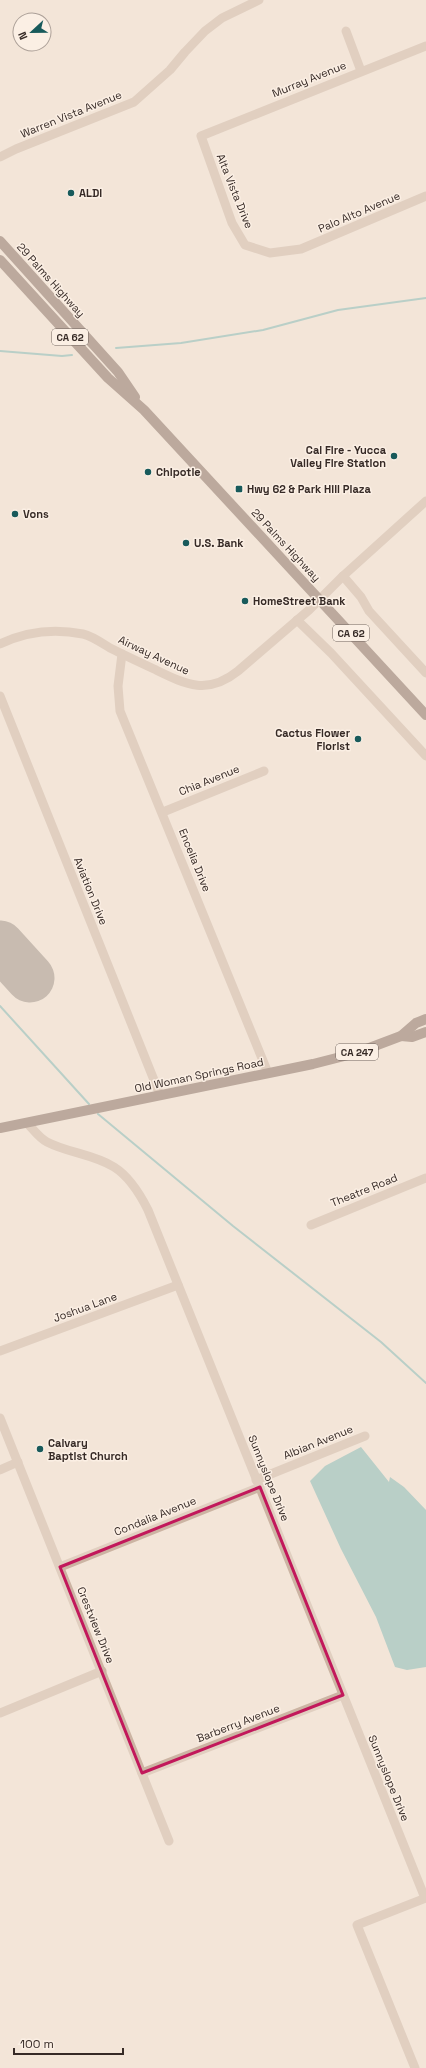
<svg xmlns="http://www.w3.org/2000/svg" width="426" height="2068" viewBox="0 0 426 2068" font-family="'Space Grotesk',sans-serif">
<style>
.water{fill:#74b3b2}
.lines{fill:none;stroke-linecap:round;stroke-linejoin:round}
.stream{stroke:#74b3b2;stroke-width:2}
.runway{stroke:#94887f;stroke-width:49}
.minor{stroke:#ccb4a3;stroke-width:9}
.major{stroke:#7a6055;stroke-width:10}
.marked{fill:none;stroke:#c2185b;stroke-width:3;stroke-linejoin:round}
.poi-dot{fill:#185a5b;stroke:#fbefe4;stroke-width:1.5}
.labels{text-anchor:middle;stroke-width:3;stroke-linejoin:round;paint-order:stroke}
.shield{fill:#fbefe4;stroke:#71655f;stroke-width:1}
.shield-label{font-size:10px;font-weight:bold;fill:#362a26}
.street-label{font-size:11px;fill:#362a26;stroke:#fbefe4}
.poi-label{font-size:11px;font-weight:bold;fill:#362a26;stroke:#fbefe4;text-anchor:start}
</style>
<rect width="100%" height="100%" fill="#f3e5d8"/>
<!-- water -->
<polygon class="water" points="361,1447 389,1482 390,1477 404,1487 426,1510 426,1667 407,1670 395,1667 376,1617 341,1549 310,1481 325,1466"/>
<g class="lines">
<!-- stream -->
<g class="stream">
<polyline points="116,348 181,343 263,330 338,310 426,298"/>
<polyline points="0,351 62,356 72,355"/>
<polyline points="0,1006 89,1104"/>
<polyline points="98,1114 233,1226 381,1342 426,1383"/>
</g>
<!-- runway -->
<polyline class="runway" points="0,945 30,978"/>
<!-- minor -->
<g class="minor">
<polyline points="346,31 361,71"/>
<polyline points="426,46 201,136 232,223 245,245 270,253 301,249 426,196"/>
<polyline points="0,157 16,149 134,102 170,70 185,52 205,31 222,18 259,0"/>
<polyline points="343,576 361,597 369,611 426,673"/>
<polyline points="297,620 331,653 426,756"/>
<path d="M0,644C27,631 53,628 83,634C92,636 102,643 110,648C124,655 139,662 154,669C185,684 207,696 238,671L309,610L343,576L426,501"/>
<polyline points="122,654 118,686 120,711 268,1073"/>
<polyline points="0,696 160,1095"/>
<polyline points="163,812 264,771"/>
<path d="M27,1123C33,1129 39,1138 47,1142C68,1153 93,1154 114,1167C130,1177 140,1194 148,1210L425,1898"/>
<polyline points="311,1225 426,1178"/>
<polyline points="0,1351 178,1285"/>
<polyline points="0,1418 169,1841"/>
<polyline points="0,1470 18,1462"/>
<polyline points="256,1480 365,1436"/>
<polyline points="60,1567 260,1487"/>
<polyline points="0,1713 102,1671"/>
<polyline points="142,1773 343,1695"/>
<polyline points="415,2068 357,1925 426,1898"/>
</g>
<!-- major -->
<g class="major">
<polyline points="0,241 118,372 135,397"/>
<polyline points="0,260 108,378 144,410 426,715"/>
<polyline points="401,1036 412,1037 426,1032"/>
<polyline points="0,1128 313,1064 356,1053 401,1036 416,1023 426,1019"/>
</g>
</g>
<!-- marked area -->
<path d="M0 0H426V2068H0ZM260,1487L343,1695L142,1773L60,1567Z" fill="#f3e5d8" fill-opacity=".55" fill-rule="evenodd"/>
<path class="marked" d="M260,1487L343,1695L142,1773L60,1567Z"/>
<!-- markers -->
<g class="poi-dot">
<circle cx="71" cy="193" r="4"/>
<circle cx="394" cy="456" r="4"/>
<circle cx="148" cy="472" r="4"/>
<rect x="235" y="485" width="8" height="8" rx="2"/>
<circle cx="15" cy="514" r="4"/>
<circle cx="186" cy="543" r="4"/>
<circle cx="245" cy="601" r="4"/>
<circle cx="358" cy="739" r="4"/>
<circle cx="40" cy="1449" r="4"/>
</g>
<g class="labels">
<!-- shield labels -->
<g class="shield">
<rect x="52" y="329" width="36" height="16" rx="3"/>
<rect x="333" y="625" width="36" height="16" rx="3"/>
<rect x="336" y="1044" width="42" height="16" rx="3"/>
</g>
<g class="shield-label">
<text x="70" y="341">CA 62</text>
<text x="351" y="637">CA 62</text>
<text x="357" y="1056">CA 247</text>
</g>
<!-- street labels -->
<g class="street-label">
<text transform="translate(309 79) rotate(-22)" y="4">Murray Avenue</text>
<text transform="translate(71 114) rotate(-22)" y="4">Warren Vista Avenue</text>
<text transform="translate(235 191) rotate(68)" y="4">Alta Vista Drive</text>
<text transform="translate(359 212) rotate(-23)" y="4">Palo Alto Avenue</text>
<text transform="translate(51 280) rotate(48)" y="4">29 Palms Highway</text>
<text transform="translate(286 545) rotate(47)" y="4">29 Palms Highway</text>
<text transform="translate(154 655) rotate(25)" y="4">Airway Avenue</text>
<text transform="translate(209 780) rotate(-22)" y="4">Chia Avenue</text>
<text transform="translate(195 860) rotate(68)" y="4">Encelia Drive</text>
<text transform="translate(91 891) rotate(68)" y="4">Aviation Drive</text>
<text transform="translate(199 1075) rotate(-12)" y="4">Old Woman Springs Road</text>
<text transform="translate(364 1190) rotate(-22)" y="4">Theatre Road</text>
<text transform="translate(85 1307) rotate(-20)" y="4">Joshua Lane</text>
<text transform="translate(318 1442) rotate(-22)" y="4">Albian Avenue</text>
<text transform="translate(269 1478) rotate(68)" y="4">Sunnyslope Drive</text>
<text transform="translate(155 1516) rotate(-22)" y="4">Condalia Avenue</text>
<text transform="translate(96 1625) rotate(68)" y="4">Crestview Drive</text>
<text transform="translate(238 1723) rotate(-21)" y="4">Barberry Avenue</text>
<text transform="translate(389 1778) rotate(68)" y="4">Sunnyslope Drive</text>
</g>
<!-- poi labels -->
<g class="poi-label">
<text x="79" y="197">ALDI</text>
<text x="386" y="454" text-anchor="end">Cal Fire - Yucca<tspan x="386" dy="13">Valley Fire Station</tspan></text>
<text x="156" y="476">Chipotle</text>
<text x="247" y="493">Hwy 62 &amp; Park Hill Plaza</text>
<text x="23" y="518">Vons</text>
<text x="194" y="547">U.S. Bank</text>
<text x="253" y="605">HomeStreet Bank</text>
<text x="350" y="737" text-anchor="end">Cactus Flower<tspan x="350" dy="13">Florist</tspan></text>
<text x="48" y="1447">Calvary<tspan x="48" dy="13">Baptist Church</tspan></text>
</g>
</g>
<!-- north arrow -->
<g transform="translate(32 32) rotate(248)"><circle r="19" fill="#fbefe4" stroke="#aca098"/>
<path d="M0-3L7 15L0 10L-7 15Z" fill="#185a5b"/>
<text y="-6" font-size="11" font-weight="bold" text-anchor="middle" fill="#362a26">N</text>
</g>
<!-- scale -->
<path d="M14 2048v6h109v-6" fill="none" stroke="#362a26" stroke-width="2"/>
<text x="20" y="2048" font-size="12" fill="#362a26" stroke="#fbefe4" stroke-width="3" paint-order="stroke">100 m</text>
</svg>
